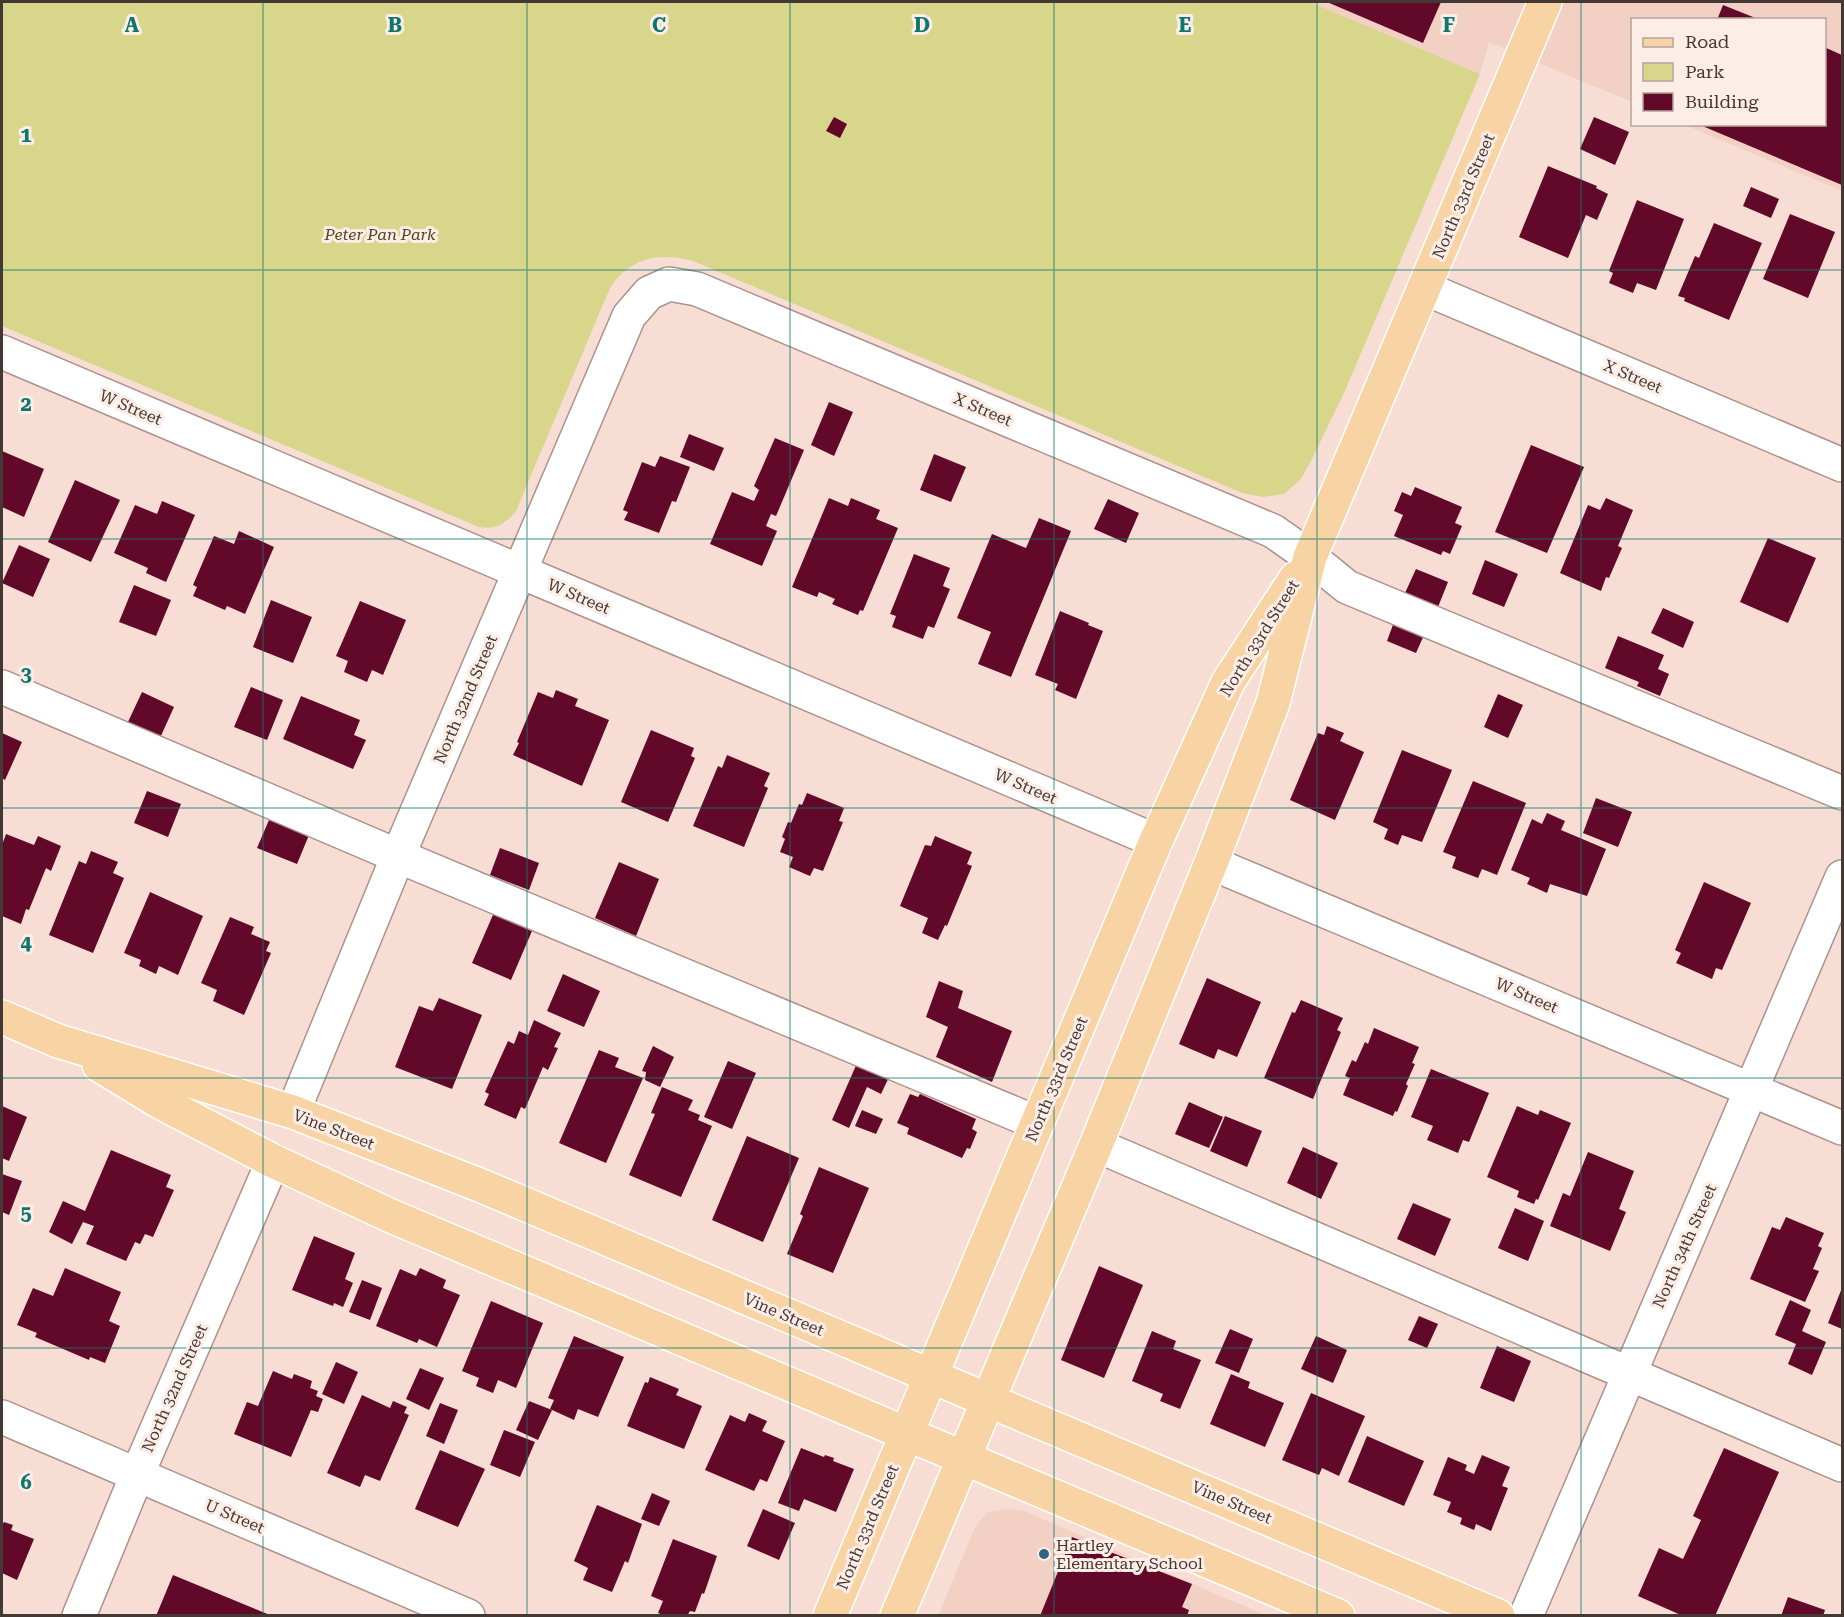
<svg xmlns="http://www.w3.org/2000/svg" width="1844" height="1617" viewBox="0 0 1844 1617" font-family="'Roboto Serif',serif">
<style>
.built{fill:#f2d0c4}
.green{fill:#d8d68b}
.building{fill:#620829}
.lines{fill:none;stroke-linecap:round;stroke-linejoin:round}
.minor-casing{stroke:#ab928a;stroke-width:36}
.major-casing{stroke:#fff;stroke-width:36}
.minor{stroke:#fff;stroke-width:33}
.major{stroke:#f8d4a4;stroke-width:33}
.grid{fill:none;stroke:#0f766e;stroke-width:1.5;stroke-opacity:0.55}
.poi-dot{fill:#2f6480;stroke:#fdede7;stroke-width:2}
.labels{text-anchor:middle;stroke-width:6;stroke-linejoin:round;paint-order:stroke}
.street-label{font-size:16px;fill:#433834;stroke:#fdede7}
.park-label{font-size:16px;font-style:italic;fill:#4a481f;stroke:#fdede7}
.poi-label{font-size:16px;fill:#433834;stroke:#fdede7;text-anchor:start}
.grid-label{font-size:20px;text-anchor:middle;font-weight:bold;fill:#0f766e;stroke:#fdede7;stroke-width:6;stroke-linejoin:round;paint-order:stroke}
</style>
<rect width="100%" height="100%" fill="#f8ddd4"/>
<!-- built -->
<g class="built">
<polygon points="1310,2 1842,2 1842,191 1685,125 1824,124 1824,20 1632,20 1632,102 1489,42 1480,74"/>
<polygon points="1008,1509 1024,1511 1265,1615 938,1616 976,1525 988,1512"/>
</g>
<!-- green -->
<path class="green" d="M2,2H1310L1480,74L1344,393L1311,461L1301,479L1284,494L1263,497L1242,493L693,261C660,252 630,257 610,288L516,511C505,524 497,530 479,527L2,326Z"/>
<!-- building -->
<g class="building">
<polygon points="1327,2 1441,2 1423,43"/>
<polygon points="1723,5 1758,19 1758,20 1717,20"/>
<polygon points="1824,47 1842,55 1842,185 1700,125 1824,124"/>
<polygon points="834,117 847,124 840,138 826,131"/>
<polygon points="1594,117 1629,132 1615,165 1580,149"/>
<polygon points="1548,166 1597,186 1596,188 1608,194 1597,220 1586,215 1568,258 1519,237"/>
<polygon points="1751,187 1779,199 1771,218 1743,206"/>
<polygon points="1637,200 1684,219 1656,290 1637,283 1633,293 1609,283 1613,273 1609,271"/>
<polygon points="1790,214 1835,232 1808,298 1763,279"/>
<polygon points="1714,223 1762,243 1729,320 1684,301 1685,298 1678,296 1695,256 1699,258"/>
<polygon points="829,402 853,412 834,456 811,445"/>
<polygon points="689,434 724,448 714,471 680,457"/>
<polygon points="775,438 804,450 776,516 771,514 766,526 777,531 762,566 710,544 732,492 754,501 759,490 754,486"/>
<polygon points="1531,445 1584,467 1547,553 1495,532"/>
<polygon points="2,451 44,469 24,517 2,507"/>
<polygon points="934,454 966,467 951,502 920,490"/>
<polygon points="660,456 690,467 676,502 672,501 659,533 624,520 628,512 623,510 642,462 655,467"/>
<polygon points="75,480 120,500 91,562 48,542"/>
<polygon points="1415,487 1462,507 1455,523 1462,526 1450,554 1443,551 1441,555 1394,536 1403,515 1394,511 1402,492 1411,496"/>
<polygon points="829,498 848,506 851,498 880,510 876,519 898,528 863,611 860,610 858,615 832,604 835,599 819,592 817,597 792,587"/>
<polygon points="1606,498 1633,510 1618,546 1622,548 1609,578 1606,577 1601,591 1560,573 1588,505 1600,510"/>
<polygon points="1108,499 1139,513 1126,543 1094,529"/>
<polygon points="162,501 195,515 166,582 146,573 148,568 114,553 135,505 157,514"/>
<polygon points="1039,518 1071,531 1011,677 978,664 991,632 957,618 992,534 1026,548"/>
<polygon points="239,531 274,547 245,614 227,606 225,610 193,596 197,587 193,585 214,536 234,544"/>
<polygon points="1768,538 1816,558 1788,623 1740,602"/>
<polygon points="19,545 50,559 33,597 2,583"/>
<polygon points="914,554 950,568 943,586 950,589 934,628 928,626 923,639 892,627 896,616 890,614"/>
<polygon points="1485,560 1518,574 1504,607 1472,594"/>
<polygon points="1416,569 1448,582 1438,607 1405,593"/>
<polygon points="134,585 171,600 156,636 119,622"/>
<polygon points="271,600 312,617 293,663 253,647"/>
<polygon points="360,601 406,620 383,675 372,670 367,682 344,672 348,661 336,656"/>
<polygon points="1663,608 1694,622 1683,648 1651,633"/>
<polygon points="1060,611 1089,623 1088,625 1103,631 1076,699 1055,690 1058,684 1035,675"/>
<polygon points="1394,622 1424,635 1416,653 1387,641"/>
<polygon points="1618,636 1664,655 1658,669 1669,674 1660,696 1637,686 1639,682 1605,668"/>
<polygon points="251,687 283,700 267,740 234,727"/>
<polygon points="556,690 578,699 575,706 609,720 582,786 513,755 519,743 517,742 538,692 553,698"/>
<polygon points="142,692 174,707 160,738 127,724"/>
<polygon points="1498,694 1523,705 1508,738 1484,727"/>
<polygon points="301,696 360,720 354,735 366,740 353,769 283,739"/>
<polygon points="1327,726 1344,733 1340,741 1364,752 1335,820 1290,800 1318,733 1324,735"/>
<polygon points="651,730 694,748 691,756 695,758 668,822 621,802"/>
<polygon points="2,733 22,742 5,780 2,778"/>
<polygon points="1402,750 1452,770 1422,842 1402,835 1398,845 1384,839 1388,829 1373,822"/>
<polygon points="727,755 770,773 764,786 768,788 744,847 693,826 718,766 722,768"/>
<polygon points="1473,781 1526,803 1497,875 1482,869 1478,878 1452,868 1456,857 1443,852"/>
<polygon points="147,791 181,804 168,837 134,823"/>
<polygon points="807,793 844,808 839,821 843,822 823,871 814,868 810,876 789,867 793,857 780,852 785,839 782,837 788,822 791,823 799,804 802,805"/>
<polygon points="1596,798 1632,812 1618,847 1583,833"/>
<polygon points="1547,813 1565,821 1561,830 1606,849 1587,896 1550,884 1547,893 1527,884 1530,878 1511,870 1532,819 1542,824"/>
<polygon points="269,820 309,835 297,864 257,848"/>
<polygon points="6,834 34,845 38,836 61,846 51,871 46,868 29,910 26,909 21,924 2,916 2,845"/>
<polygon points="935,836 972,852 967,864 972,866 947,926 945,925 938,940 922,933 928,918 900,906 925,845 931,846"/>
<polygon points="500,848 539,863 529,890 490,875"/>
<polygon points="91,851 118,862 113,873 124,878 93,953 49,935 79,861 86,864"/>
<polygon points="619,862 659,879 636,936 595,918"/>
<polygon points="1704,882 1751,903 1722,970 1716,968 1712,979 1676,963 1681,953 1675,950"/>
<polygon points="150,892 203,916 178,975 159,966 156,974 139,966 141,960 124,953"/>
<polygon points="496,908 535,924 511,980 472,963"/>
<polygon points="230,917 254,927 251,934 270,942 266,951 271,953 244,1015 213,1001 217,990 201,983"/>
<polygon points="563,974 600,991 584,1027 547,1011"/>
<polygon points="1207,978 1261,1002 1237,1057 1218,1049 1214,1059 1179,1044"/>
<polygon points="939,981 963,991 958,1008 1012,1031 992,1082 936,1057 948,1027 926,1017"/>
<polygon points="439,998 482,1015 452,1089 395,1067 419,1006 433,1011"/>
<polygon points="1301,1000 1343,1018 1337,1030 1341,1032 1313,1099 1264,1078 1292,1012 1295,1013"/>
<polygon points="534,1020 561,1033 554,1047 558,1048 548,1070 543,1067 525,1109 521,1107 516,1119 484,1105 489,1094 485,1092 508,1041 514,1044 519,1031 528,1035"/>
<polygon points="1374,1028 1419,1047 1412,1063 1415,1064 1406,1084 1408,1086 1397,1112 1395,1111 1393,1116 1343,1095 1350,1078 1345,1076 1352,1060 1356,1062 1365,1042 1368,1044"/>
<polygon points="653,1046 674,1057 660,1087 645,1080 646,1072 642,1071"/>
<polygon points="599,1050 619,1058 615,1067 643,1078 606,1163 559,1143"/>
<polygon points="728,1061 756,1073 732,1129 704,1117"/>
<polygon points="858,1061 890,1075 881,1094 867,1087 849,1128 832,1120"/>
<polygon points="1431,1069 1489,1093 1469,1142 1463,1140 1458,1153 1427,1140 1433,1126 1411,1117"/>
<polygon points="662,1087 693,1100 688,1110 700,1115 698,1120 712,1126 681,1197 629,1175 655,1114 651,1113"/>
<polygon points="910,1094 918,1097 920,1094 976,1119 972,1129 977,1132 970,1149 967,1148 962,1158 907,1134 909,1128 897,1123"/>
<polygon points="1189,1102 1223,1117 1209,1148 1175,1134"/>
<polygon points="2,1106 27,1117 9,1161 2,1158"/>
<polygon points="1517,1106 1538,1115 1540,1110 1571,1123 1538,1200 1536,1199 1534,1204 1517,1197 1519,1191 1487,1177"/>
<polygon points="862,1110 883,1119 876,1134 855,1126"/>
<polygon points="1225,1116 1262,1131 1247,1167 1210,1151"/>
<polygon points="747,1136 799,1158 763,1242 712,1220"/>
<polygon points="1303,1147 1338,1163 1321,1199 1287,1183"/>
<polygon points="111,1150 171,1175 166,1187 174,1190 153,1237 145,1234 140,1244 135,1242 126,1261 86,1244 94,1226 83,1222 72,1244 49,1232 63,1201 85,1211"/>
<polygon points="1588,1152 1634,1171 1619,1209 1626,1212 1610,1251 1550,1226 1563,1193 1570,1196"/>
<polygon points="819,1167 869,1188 833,1273 787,1254 803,1216 800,1214"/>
<polygon points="2,1174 22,1181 9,1215 2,1212"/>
<polygon points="1413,1203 1451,1219 1435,1256 1397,1239"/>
<polygon points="1515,1208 1544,1221 1528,1261 1498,1248"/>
<polygon points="1786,1217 1824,1233 1818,1246 1822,1248 1813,1269 1819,1271 1805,1302 1750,1279 1772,1227 1780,1230"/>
<polygon points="314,1236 355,1253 345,1279 353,1283 343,1307 334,1303 333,1306 292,1290"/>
<polygon points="1099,1266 1143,1285 1104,1378 1061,1360"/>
<polygon points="65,1268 121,1292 109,1321 120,1326 105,1363 90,1357 89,1360 35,1337 37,1333 17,1325 33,1288 53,1296"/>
<polygon points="420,1268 446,1280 443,1288 460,1295 437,1347 419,1339 417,1343 376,1326 400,1269 416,1276"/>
<polygon points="362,1280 382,1288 370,1320 349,1312"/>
<polygon points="1842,1288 1842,1329 1828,1323"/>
<polygon points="1790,1300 1811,1310 1802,1331 1826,1342 1812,1375 1788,1364 1796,1344 1775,1335"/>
<polygon points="491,1301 543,1323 516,1388 498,1380 493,1393 476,1386 479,1378 462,1371"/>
<polygon points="1419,1316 1438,1324 1427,1348 1408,1340"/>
<polygon points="1230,1329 1253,1339 1239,1373 1215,1363"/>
<polygon points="1152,1331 1176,1341 1173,1349 1201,1360 1180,1409 1160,1401 1163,1394 1132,1381"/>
<polygon points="574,1336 624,1357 598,1417 578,1409 574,1420 550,1409 554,1400 548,1398"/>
<polygon points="1316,1336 1347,1350 1333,1383 1301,1369"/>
<polygon points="1497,1346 1531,1361 1514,1402 1480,1388"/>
<polygon points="336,1362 358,1372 344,1404 322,1394"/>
<polygon points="420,1368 444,1378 429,1410 406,1399"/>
<polygon points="273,1371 292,1379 294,1374 312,1381 310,1388 318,1391 316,1396 323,1399 318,1412 311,1410 291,1457 234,1434 247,1402 258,1406"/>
<polygon points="1231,1374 1250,1382 1248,1388 1284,1403 1265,1447 1210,1424"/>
<polygon points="650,1377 679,1389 676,1395 702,1406 684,1449 627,1426 645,1382 648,1383"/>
<polygon points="1311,1393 1365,1416 1339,1476 1322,1468 1319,1475 1282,1460"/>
<polygon points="362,1395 390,1408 393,1401 407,1407 404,1413 409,1415 380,1481 365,1475 360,1487 327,1473"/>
<polygon points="529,1401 552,1410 538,1440 516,1430"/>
<polygon points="440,1403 458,1410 444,1444 426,1436"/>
<polygon points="749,1413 767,1421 762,1431 785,1441 767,1482 760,1479 754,1491 705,1470 730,1415 745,1422"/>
<polygon points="504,1430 535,1442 520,1477 490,1465"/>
<polygon points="1367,1436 1424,1461 1404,1506 1348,1482"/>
<polygon points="801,1448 824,1457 825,1455 834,1458 833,1461 854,1469 836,1512 804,1499 799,1511 778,1503"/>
<polygon points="1724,1448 1779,1472 1715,1616 1683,1616 1638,1596 1659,1548 1683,1559 1701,1520 1693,1516"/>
<polygon points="440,1450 485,1469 458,1527 415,1509"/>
<polygon points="1482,1455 1510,1467 1502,1486 1508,1488 1491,1531 1476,1524 1474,1530 1460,1524 1462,1518 1447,1512 1451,1502 1433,1495 1448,1457 1467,1465 1465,1470 1474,1474"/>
<polygon points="652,1493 670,1501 659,1526 641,1519"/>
<polygon points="597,1505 642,1524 628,1563 625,1561 612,1592 583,1580 588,1568 574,1561"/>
<polygon points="763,1509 795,1523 779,1560 747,1546"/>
<polygon points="4,1522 13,1525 11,1530 34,1539 17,1580 2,1573 2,1525"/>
<polygon points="1072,1537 1192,1584 1182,1607 1189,1610 1187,1616 1040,1616"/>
<polygon points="673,1539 717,1556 704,1594 702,1593 695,1612 690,1611 687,1616 666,1616 658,1613 663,1601 651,1596"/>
<polygon points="173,1575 270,1615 270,1616 156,1616"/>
<polygon points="1788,1597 1825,1610 1823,1616 1781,1616"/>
</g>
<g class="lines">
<!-- minor casing -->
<g class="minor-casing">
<g id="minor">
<polyline points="1424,288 1842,465"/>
<polyline points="2,352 1156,841"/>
<polyline points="2,687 398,856 1037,1123"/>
<polyline points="1211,863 1842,1128"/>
<polyline points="293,1112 398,856 629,316 649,293 669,284 697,289 1273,531 1310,557 1347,587 1842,793"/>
<polyline points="1096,1145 1842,1465"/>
<polyline points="2,1417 468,1616"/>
<polyline points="79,1616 137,1475 273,1161"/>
<polyline points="1526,1616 1842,877"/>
</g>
</g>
<!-- major casing -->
<g class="major-casing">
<g id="major">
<polyline points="2,1017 58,1041 293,1112 482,1186 1498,1616"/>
<polyline points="99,1065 160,1102 273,1161 391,1216 1338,1616"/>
<polyline points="830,1616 1156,841 1228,682 1296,578"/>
<polyline points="897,1616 1096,1145 1211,863 1273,703 1310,557 1545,2"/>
</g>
</g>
<!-- minor -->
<use href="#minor" class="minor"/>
<!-- major -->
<use href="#major" class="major"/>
</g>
<!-- grid -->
<path class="grid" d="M263,2V1616M527,2V1616M790,2V1616M1054,2V1616M1317,2V1616M1581,2V1616M2,270H1842M2,539H1842M2,808H1842M2,1078H1842M2,1348H1842"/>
<!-- markers -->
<circle class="poi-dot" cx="1044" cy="1554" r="6"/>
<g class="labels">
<!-- street labels -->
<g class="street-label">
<text transform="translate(1463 196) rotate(-67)" y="6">North 33rd Street</text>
<text transform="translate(1633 376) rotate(23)" y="6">X Street</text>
<text transform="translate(131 407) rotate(23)" y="6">W Street</text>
<text transform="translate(983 409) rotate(23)" y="6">X Street</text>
<text transform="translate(579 596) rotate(23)" y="6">W Street</text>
<text transform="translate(1259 638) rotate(-58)" y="6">North 33rd Street</text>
<text transform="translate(465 699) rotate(-67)" y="6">North 32nd Street</text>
<text transform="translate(1026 786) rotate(23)" y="6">W Street</text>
<text transform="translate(1527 995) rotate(23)" y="6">W Street</text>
<text transform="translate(1056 1079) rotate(-67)" y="6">North 33rd Street</text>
<text transform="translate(334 1129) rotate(21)" y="6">Vine Street</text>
<text transform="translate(1684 1246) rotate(-66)" y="6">North 34th Street</text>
<text transform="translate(784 1314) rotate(23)" y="6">Vine Street</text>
<text transform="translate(174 1388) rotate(-66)" y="6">North 32nd Street</text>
<text transform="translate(1232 1502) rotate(23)" y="6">Vine Street</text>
<text transform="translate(235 1516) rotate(23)" y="6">U Street</text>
<text transform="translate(867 1527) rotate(-67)" y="6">North 33rd Street</text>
</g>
<!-- park labels -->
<g class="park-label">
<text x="380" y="240">Peter Pan Park</text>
</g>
<!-- poi labels -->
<g class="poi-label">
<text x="1056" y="1551">Hartley<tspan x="1056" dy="18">Elementary School</tspan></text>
</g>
</g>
<g class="grid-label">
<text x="132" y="32">A</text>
<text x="395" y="32">B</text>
<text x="659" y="32">C</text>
<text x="922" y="32">D</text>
<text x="1185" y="32">E</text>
<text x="1449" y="32">F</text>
<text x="26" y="142">1</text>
<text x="26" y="411">2</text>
<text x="26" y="681">3</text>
<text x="26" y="950">4</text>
<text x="26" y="1220">5</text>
<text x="26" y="1489">6</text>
</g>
<!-- border -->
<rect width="1844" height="1617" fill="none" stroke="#433834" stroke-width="6"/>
<!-- legend -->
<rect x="1631" y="18" width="195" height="108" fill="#fdede7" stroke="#b3a59f" stroke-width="1.5"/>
<rect x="1643" y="38" width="30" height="9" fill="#f8d4a4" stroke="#b3a59f" stroke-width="1.5"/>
<text x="1685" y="48" font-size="18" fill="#433834">Road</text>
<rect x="1643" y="63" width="30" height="18" fill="#d8d68b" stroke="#b3a59f" stroke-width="1.5"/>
<text x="1685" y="78" font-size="18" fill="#433834">Park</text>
<rect x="1643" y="93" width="30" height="18" fill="#620829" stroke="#b3a59f" stroke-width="1.5"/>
<text x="1685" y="108" font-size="18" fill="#433834">Building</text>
</svg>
